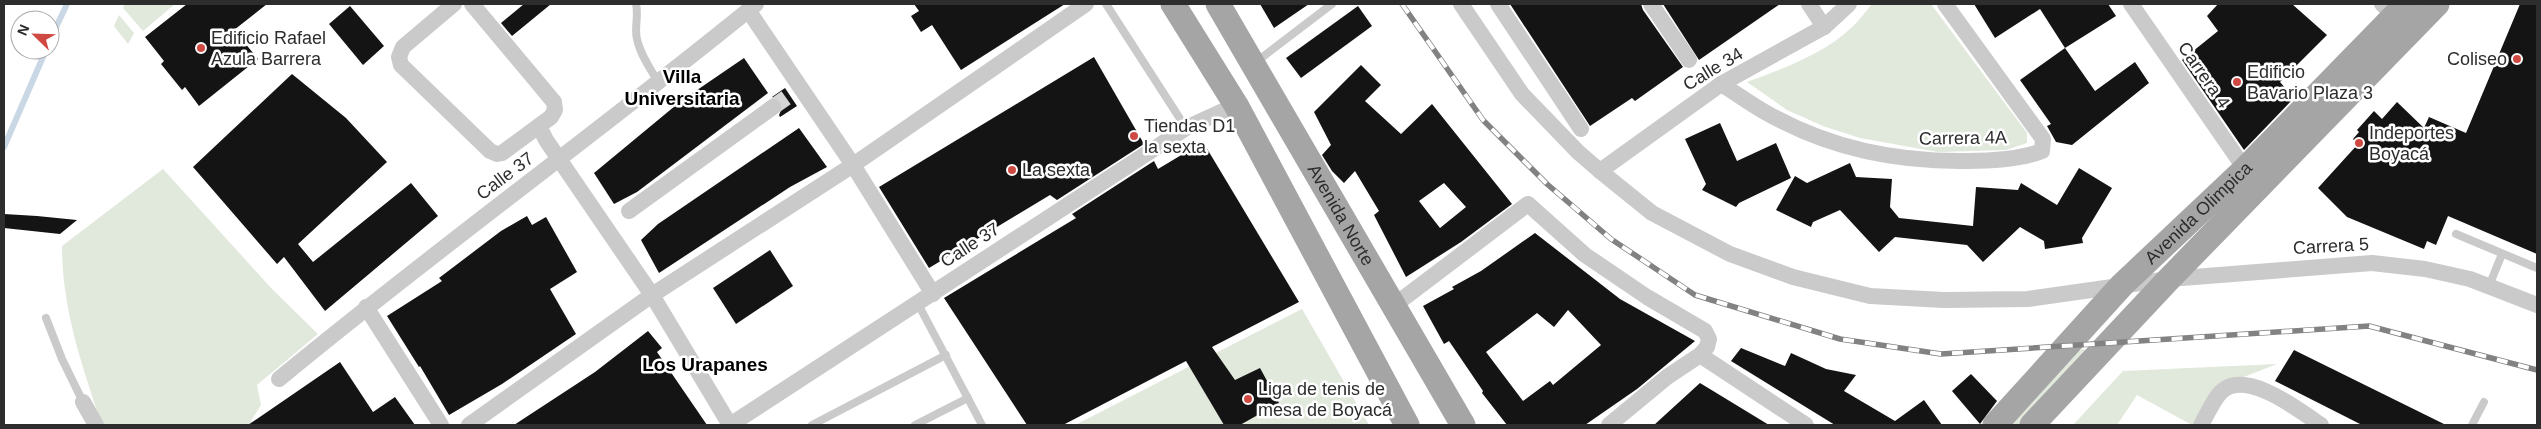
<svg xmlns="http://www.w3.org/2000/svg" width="2541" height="429" viewBox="0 0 2541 429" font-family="Helvetica,sans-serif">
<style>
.green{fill:#e1e8dc}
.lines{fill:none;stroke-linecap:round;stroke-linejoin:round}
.stream{stroke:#cad8e6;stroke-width:6}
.building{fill:#141414;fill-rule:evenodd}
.minor-tunnel{stroke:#d5d5d5;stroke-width:16;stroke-dasharray:16 8;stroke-linecap:butt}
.service{stroke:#cacaca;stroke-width:8}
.minor{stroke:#cacaca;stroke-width:16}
.primary{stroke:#a5a5a5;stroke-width:25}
.rail-casing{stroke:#828282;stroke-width:5.5}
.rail{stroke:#fff;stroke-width:4;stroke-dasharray:11;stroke-linecap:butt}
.poi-dot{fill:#cf4943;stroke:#fff;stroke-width:2}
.labels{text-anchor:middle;stroke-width:5;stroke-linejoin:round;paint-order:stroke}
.poi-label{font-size:18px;fill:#2d2d2d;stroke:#fff;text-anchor:start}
.street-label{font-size:18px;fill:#2d2d2d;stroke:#fff}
.neighbourhood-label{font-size:19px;font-weight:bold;fill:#000;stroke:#fff}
</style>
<rect width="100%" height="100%" fill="#fff"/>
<!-- green -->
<g class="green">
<polygon points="125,4 175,4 143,31 123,8"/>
<path d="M1872,4H1931L2027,133V143L2006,150L1938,152L1860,138L1823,126L1787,110L1747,82C1782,69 1824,54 1851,28C1859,21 1865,12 1872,4Z"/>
<polygon points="119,15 134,33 128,44 114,26"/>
<path d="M163,169L272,289L318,334L257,385L261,405L251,421L253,425H102C82,366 62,309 62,246Z"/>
<polygon points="1302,309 1369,425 1075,425"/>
<polygon points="2083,349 2090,352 2024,425 2004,425 2072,352"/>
<polygon points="2277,364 2218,387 2192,425 2137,395 2117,425 2073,425 2123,371"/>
</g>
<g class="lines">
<!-- stream -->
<g class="stream">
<polyline points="50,40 67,4"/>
<polyline points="4,147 46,50"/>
</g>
</g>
<!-- building -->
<g class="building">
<polygon points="187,4 267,4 234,30 258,59 199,106 185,87 182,90 161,64 164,61 145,37"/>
<polygon points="524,4 551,4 512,36 501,23"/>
<polygon points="914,4 1065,4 961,70 932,25 921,32 911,16 919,11"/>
<polygon points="1260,4 1309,4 1274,28"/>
<polygon points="1510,4 1641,4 1643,10 1683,67 1635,101 1632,98 1590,126"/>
<polygon points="1663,4 1780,4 1699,60"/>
<polygon points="1974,4 2108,4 2116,16 2065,48 2040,9 1995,38"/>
<polygon points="2218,4 2292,4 2327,35 2280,82 2294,98 2244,150 2182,60 2218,31 2207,16"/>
<polygon points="2520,4 2537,4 2537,254 2448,216 2436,245 2427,241 2424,249 2347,217 2318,188 2358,144 2353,139 2359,132 2357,130 2374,111 2382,119 2397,102 2424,128 2429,117 2466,133"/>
<polygon points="350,6 384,46 363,65 329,24"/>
<polygon points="1358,6 1372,26 1301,78 1286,58"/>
<polygon points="2065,48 2095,91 2135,62 2149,83 2072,145 2056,142 2047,126 2051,124 2020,80"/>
<polygon points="1094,57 1144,144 1057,200 1050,195 929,268 879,187"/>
<polygon points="744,58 768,93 637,192 614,204 594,173 681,101"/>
<path d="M1361,65L1381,85L1365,101L1401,134L1432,104L1512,204L1461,242L1406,277L1374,215L1379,211L1355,171L1344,183L1332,171L1322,155L1331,145L1314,112ZM1444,183L1466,207L1440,228L1419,201Z"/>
<polygon points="292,74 346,118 387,162 298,244 313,262 411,183 438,216 325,311 284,257 277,264 193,167"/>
<polygon points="785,88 797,106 780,117 779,115 783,106 781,102 772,97"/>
<polygon points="1720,123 1737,161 1776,143 1791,178 1739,203 1736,207 1702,190 1706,184 1685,139"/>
<polygon points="799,128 827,167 790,187 659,273 641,240 658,224"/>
<polygon points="1203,142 1299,302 1212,347 1235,380 1260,368 1279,403 1240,425 1224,425 1186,361 1063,425 1027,425 944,298 1076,218 1072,214 1154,161 1158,169"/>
<polygon points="1850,163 1856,177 1892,179 1890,207 1899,218 1973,226 1976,187 2018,190 2021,183 2057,205 2079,168 2112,188 2082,238 2083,243 2045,249 2044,241 2020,227 1983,262 1967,245 1895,237 1879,252 1840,210 1813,222 1811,227 1776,210 1795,176 1807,183"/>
<polygon points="4,214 37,216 77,220 60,234 4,228"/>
<polygon points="527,216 532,225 546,217 577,272 550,289 576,334 502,384 449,415 420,366 419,367 387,316 442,281 439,278 501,231"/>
<path d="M1535,233L1620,299L1695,341L1637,389L1585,425H1507L1482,393L1483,391L1449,341L1444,344L1423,306L1454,289L1452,287L1481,271ZM1568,310L1601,345L1553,385L1550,381L1523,401L1486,352L1537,313L1554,327Z"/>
<polygon points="770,250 793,286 736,324 713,288"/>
<polygon points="648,331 662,348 657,352 707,425 514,425 595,372"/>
<polygon points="1741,348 1785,366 1791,353 1826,369 1856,375 1844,391 1895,421 1924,400 1942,425 1835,425 1731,361"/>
<polygon points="2294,350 2446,425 2362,425 2275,381"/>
<polygon points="340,362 373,412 395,397 415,425 248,425"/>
<polygon points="1971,374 1997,401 1980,424 1952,391"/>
<polygon points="1700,383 1769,425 1654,425"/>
</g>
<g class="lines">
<!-- minor-tunnel -->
<polyline class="minor-tunnel" points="773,107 790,95"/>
<!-- service -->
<g class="service">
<path d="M636,4C639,16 634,28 637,39C640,54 650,68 658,82"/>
<polyline points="1106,4 1186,128"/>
<polyline points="1256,62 1332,4"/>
<polyline points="2456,234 2537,268"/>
<polyline points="2489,286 2502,254"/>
<polyline points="917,302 982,425"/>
<polyline points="46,318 62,359 83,402"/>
<polyline points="812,425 946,355"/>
<polyline points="915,425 968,398"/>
<polyline points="2472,425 2484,402"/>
</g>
<!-- minor -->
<g class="minor">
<polyline points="454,4 403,47 399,57 401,65 490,151 497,154 502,153 551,117 555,110 554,102 472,4"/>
<polyline points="1461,4 1522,94 1578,152 1600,171 1652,213 1730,254 1793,277 1870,296 1944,300 2028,299 2169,279 2372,263 2425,269 2470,279 2537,305"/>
<polyline points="1498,4 1581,129"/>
<polyline points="1651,4 1689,60"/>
<polyline points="1809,4 1824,27"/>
<polyline points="2131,4 2245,169"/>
<polyline points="2382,4 2402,23"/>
<polyline points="748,10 853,165 933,294"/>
<path d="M1721,84C1739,95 1757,109 1776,118C1836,150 1899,162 1967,161C1991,161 2019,160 2042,151L2043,139L1945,4"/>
<polyline points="539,126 546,140 652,295 730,425"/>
<polyline points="1600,171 1721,84 1824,27 1849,4"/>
<polyline points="629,211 773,107"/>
<polyline points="366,307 441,425"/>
<polyline points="1392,307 1528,204 1585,255 1647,297 1705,331 1709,339 1707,347 1700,355 1667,377 1609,425"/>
<polyline points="1700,355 1806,425"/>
<path d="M279,379C435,250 599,132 756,4"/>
<polyline points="83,402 96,425"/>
<polyline points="469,425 652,295 853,165 1086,4"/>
<polyline points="730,425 1186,128 1236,105"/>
<path d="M2201,425C2207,415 2213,400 2221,392C2246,368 2300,411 2321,425"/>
</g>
<!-- primary -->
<g class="primary">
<polyline points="1173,4 1236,105 1407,425"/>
<path id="s1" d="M1218,4L1463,425"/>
<path id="s2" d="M1995,425L2122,285L2245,169L2406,4"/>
<polyline points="2032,425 2169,279 2437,4"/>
</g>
<!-- rail casing -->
<g class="rail-casing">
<polyline id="rail" points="1402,4 1483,120 1547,184 1611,239 1695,295 1840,339 1941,354 2369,326 2537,370"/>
</g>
<!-- rail -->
<use href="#rail" class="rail"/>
</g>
<!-- markers -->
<g class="poi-dot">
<circle cx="201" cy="48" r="5"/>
<circle cx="2517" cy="59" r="5"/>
<circle cx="2237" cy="82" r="5"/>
<circle cx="1134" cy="136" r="5"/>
<circle cx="2359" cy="143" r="5"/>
<circle cx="1012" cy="170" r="5"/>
<circle cx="1248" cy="399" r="5"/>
</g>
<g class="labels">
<!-- poi labels -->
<g class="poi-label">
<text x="211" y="44">Edificio Rafael<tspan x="211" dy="21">Azula Barrera</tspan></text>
<text x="2507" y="65" text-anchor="end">Coliseo</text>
<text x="2247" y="78">Edificio<tspan x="2247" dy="21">Bavario Plaza 3</tspan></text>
<text x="1144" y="132">Tiendas D1<tspan x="1144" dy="21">la sexta</tspan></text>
<text x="2369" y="139">Indeportes<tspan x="2369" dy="21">Boyacá</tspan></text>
<text x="1022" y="176">La sexta</text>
<text x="1258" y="395">Liga de tenis de<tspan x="1258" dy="21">mesa de Boyacá</tspan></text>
</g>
<!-- street labels -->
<g class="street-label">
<text transform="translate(1713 69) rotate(-31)" y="6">Calle 34</text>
<text transform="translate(2204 75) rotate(55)" y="6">Carrera 4</text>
<text transform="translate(1963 138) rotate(-1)" y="6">Carrera 4A</text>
<text transform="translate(505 176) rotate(-37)" y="6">Calle 37</text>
<text dy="6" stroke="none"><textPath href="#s2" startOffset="294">Avenida Olimpica</textPath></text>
<text dy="6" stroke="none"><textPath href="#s1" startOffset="244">Avenida Norte</textPath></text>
<text transform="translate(970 245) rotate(-33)" y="6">Calle 37</text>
<text transform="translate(2331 246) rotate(-3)" y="6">Carrera 5</text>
</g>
<!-- neighbourhood labels -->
<g class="neighbourhood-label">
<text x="682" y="83">Villa<tspan x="682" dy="22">Universitaria</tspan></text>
<text x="705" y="371">Los Urapanes</text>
</g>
</g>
<!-- border -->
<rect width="2541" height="429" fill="none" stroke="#2d2d2d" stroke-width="10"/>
<!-- north arrow -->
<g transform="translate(35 35) rotate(293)"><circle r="24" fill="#ffffff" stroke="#ababab"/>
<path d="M0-4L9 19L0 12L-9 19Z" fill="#cf4943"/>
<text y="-8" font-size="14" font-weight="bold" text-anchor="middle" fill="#2d2d2d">N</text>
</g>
</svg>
